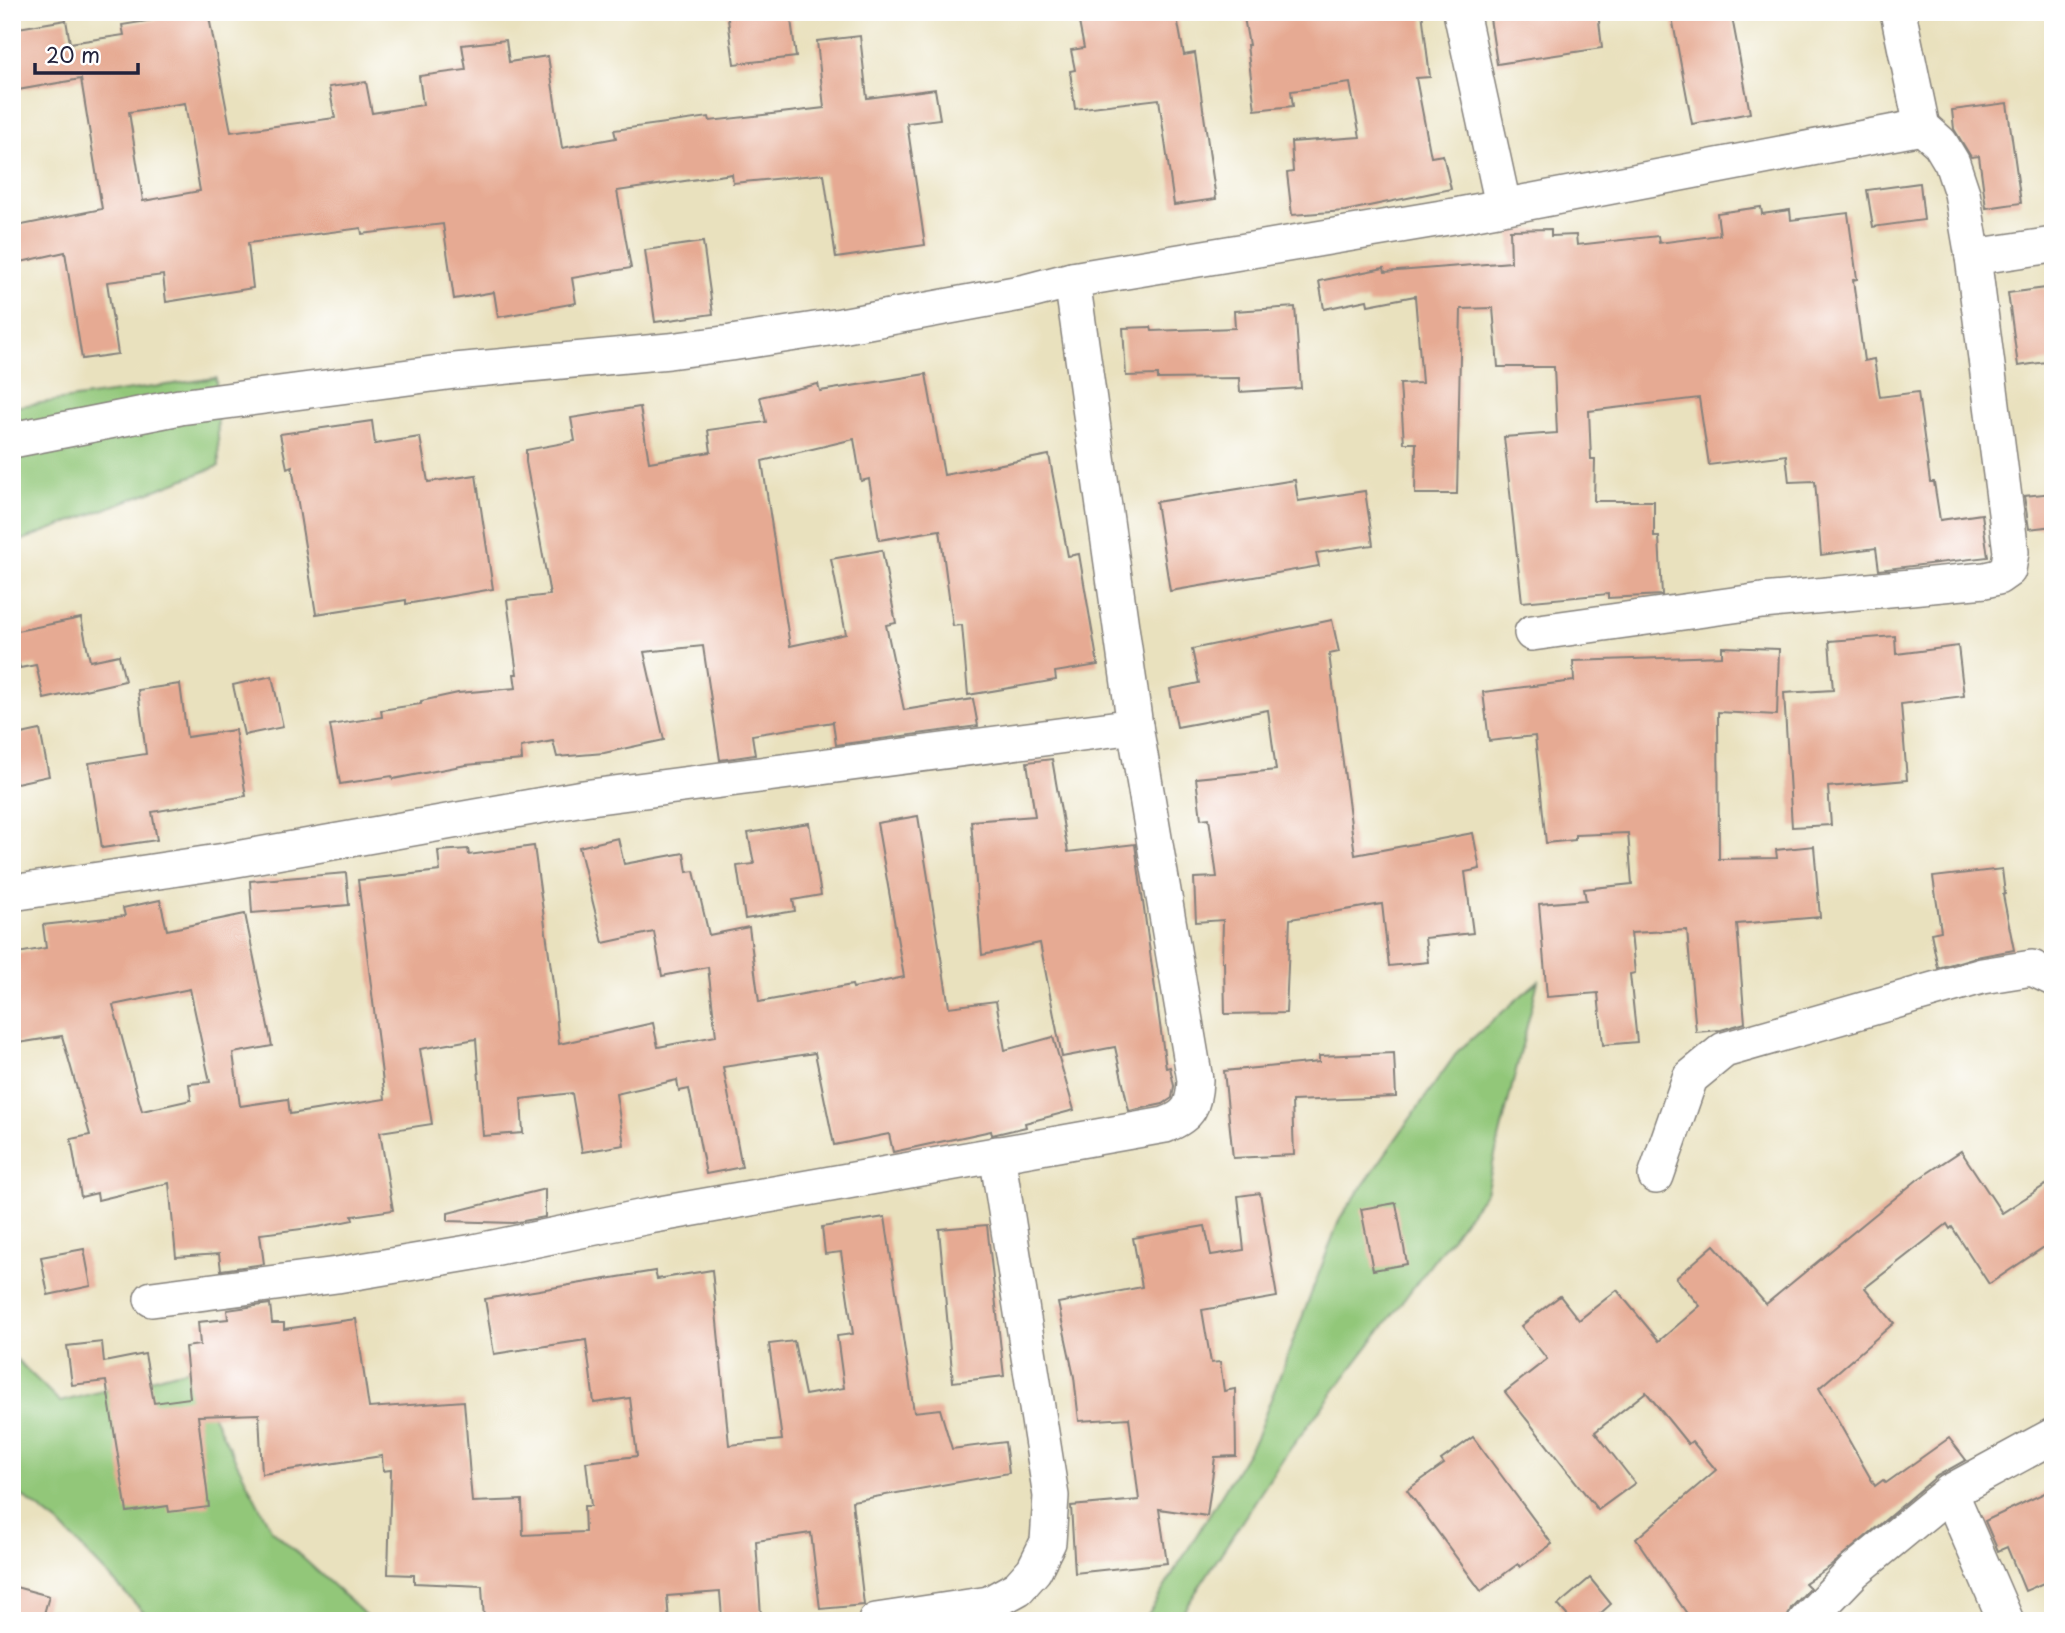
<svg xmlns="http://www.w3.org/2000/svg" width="2065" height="1633" viewBox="0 0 2065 1633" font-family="'Playpen Sans',sans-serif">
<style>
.green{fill:#92c779;stroke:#5a745a;stroke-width:2}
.building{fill:#e6aa93;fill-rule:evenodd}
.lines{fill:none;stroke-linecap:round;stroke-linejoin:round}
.minor-casing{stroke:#86827c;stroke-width:38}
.minor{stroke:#fff;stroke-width:35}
</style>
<rect width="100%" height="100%" fill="#fff"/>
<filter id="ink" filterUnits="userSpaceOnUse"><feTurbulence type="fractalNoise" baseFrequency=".0143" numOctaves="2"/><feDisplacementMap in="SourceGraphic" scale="14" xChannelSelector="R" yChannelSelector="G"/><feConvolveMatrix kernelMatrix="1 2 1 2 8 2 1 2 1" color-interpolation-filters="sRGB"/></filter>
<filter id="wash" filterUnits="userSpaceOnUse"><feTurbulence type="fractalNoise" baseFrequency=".00686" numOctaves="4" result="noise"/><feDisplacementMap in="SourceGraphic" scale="28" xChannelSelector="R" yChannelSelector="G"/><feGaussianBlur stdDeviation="1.57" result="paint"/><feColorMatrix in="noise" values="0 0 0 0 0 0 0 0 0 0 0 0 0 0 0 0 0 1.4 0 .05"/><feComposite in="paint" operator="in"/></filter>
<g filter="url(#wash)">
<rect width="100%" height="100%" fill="#e9e1be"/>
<!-- green -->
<g class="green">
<polygon points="216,378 219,466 12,544 12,407"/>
<polygon points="1538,981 1486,1192 1284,1457 1177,1621 1144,1621 1256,1438 1340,1218 1458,1051"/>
<polygon points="12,1355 60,1402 189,1369 271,1529 372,1621 152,1621 59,1524 12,1488"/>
</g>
<g id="blocks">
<!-- building -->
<g class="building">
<path d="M171,12H208L231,132L335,118L329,87L366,82L372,113L423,105L419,76L466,70L462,45L506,40L509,62L548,56L562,148L616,138L614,130L709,117L710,121L824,108L817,41L860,36L867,98L935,89L940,119L907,123L925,245L836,258L824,174L733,183L732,174L617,191L631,268L572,278L576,303L498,317L494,292L454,299L443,224L362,234L361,228L248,243L253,288L166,302L163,275L107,282L118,354L82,359L65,252L12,264V227L102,209L81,79L12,91V29L66,20L70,43L124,35L122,25L172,17ZM185,103L200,191L143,201L129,112Z"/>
<polygon points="727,12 790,12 796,57 734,64"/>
<polygon points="1077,12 1176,12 1184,55 1195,53 1216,199 1174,205 1159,99 1075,109 1070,71 1075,70 1071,50 1084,48"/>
<polygon points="1243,12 1422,12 1430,77 1416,78 1431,157 1443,155 1451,189 1345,211 1292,215 1287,173 1293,172 1291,142 1360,137 1350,83 1291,91 1293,106 1255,110 1247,45 1249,45"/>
<polygon points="1489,12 1598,12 1602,48 1497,64"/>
<polygon points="1671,12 1731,12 1750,113 1692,124"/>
<polygon points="2007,103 2021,203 1986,208 1979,156 1971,157 1954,129 1952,110"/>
<polygon points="1920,183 1924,220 1873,227 1867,190"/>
<polygon points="1761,207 1762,214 1790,210 1791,220 1848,213 1857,279 1853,280 1864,361 1874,359 1880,397 1918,392 1930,482 1934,482 1940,520 1982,514 1988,557 1879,570 1876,548 1821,555 1815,481 1789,482 1786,455 1709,465 1699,398 1589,411 1591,459 1595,459 1594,501 1654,501 1654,537 1659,537 1662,595 1608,598 1608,594 1522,602 1504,437 1557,433 1554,367 1498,367 1493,308 1461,309 1457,494 1415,494 1416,443 1404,443 1400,384 1422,383 1415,296 1368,305 1367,300 1324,309 1319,281 1384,268 1385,272 1511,262 1510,230 1551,229 1551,236 1576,235 1577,245 1658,236 1659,243 1720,235 1717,213"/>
<polygon points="703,242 713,314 655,322 645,250"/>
<polygon points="2045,288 2050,324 2053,323 2053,361 2018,366 2008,293"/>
<polygon points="1295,307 1301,388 1240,392 1239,378 1158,379 1158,375 1126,376 1123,328 1151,327 1152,331 1235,328 1234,311"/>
<polygon points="926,374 944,475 1049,455 1068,556 1079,554 1098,665 1055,672 1056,680 968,695 962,625 953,626 940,530 879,540 869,479 861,481 854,439 762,461 790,646 846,634 831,559 882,550 896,623 886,625 904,710 973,699 978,726 836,745 833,722 752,735 755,755 720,760 703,646 644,652 664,740 604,753 557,757 553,741 521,747 522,760 466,765 393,779 392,776 340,784 330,725 382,717 381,710 421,704 421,701 458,693 516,688 514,674 517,674 507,600 550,595 526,462 526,450 575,441 571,418 640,407 649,462 711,452 708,430 766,422 760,397 818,384 820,391"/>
<polygon points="372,421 375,444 420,437 428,482 476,475 493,589 406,604 406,600 316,614 292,466 287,468 280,434"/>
<polygon points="1295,480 1298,501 1365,491 1373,545 1316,553 1319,566 1170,591 1156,502"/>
<polygon points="2053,493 2053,526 2029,529 2024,496"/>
<polygon points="81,618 90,661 119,655 125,681 44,699 36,665 20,668 12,632"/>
<polygon points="1332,620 1339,652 1329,654 1355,855 1473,833 1480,869 1465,872 1473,933 1425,938 1428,962 1389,966 1382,904 1290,919 1286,1013 1225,1014 1224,962 1222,962 1223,920 1196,922 1194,878 1217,877 1209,818 1201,819 1196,778 1276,770 1268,710 1177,727 1170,689 1199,683 1192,649"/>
<polygon points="1895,636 1896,654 1958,646 1964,696 1901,704 1907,780 1828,787 1831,825 1792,827 1784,693 1833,690 1829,641"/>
<polygon points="1722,647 1779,649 1777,715 1718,712 1719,859 1777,858 1776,850 1814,846 1820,917 1737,924 1745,1023 1721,1030 1696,1032 1687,930 1631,933 1635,973 1630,974 1637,1042 1603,1045 1598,993 1547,997 1539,904 1586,900 1584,889 1632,884 1628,833 1575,835 1575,840 1546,843 1535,736 1489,741 1483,692 1574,681 1573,661 1722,656"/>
<polygon points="272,676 283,727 244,735 233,685"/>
<polygon points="180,684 187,737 235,730 246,796 152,812 157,840 102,848 89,763 146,754 138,690"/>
<polygon points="40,730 49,776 12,784 12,736"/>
<polygon points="1052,759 1068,852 1135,844 1166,1068 1170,1067 1174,1086 1172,1098 1163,1104 1129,1111 1115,1047 1062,1057 1040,943 982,955 971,821 1035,816 1027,762"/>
<path d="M918,816L949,1007L996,1001L1005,1050L1053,1037L1074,1110L1025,1123L1026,1127L992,1135L991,1131L893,1152L889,1134L834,1145L815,1053L723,1067L742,1167L706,1174L689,1089L679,1091L677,1080L616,1094L624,1145L582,1152L572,1093L521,1099L523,1133L483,1136L476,1039L420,1049L432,1124L380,1132L393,1210L352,1216L353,1220L318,1227L260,1234L264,1264L221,1270L219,1254L176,1257L169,1183L98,1200L97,1193L81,1197L71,1139L90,1135L62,1036L12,1044V954L46,948L43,925L125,916L123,908L160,900L167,930L245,914L272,1046L233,1053L240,1106L288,1099L290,1114L385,1099L358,880L440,871L438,851L468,849L469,855L534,846L553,983L559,1044L653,1023L658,1047L716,1036L708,967L662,976L654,932L603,943L579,847L618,838L624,864L684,853L687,872L694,871L709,935L749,927L759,1002L852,985L853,988L904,977L877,823ZM190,989L210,1082L189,1084L191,1100L142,1111L113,1005Z"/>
<polygon points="809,823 821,895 793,900 795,911 745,919 737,866 754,864 748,833"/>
<polygon points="2002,869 2005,894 2003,895 2014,950 1976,957 1938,968 1931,933 1941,931 1933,877"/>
<polygon points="346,873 349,905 252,913 250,881"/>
<polygon points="1394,1053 1396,1097 1292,1101 1294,1155 1233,1158 1224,1071 1319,1062 1319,1056"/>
<polygon points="1961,1151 2002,1213 2053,1180 2053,1241 1989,1284 1952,1227 1950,1229 1947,1224 1865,1288 1894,1323 1819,1388 1875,1486 1883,1480 1886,1483 1949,1438 1966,1460 1937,1476 1831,1566 1805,1583 1810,1588 1791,1608 1786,1621 1692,1621 1636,1539 1716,1470 1692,1441 1688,1444 1646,1392 1595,1432 1635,1483 1598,1510 1505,1392 1547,1359 1521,1326 1560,1296 1579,1320 1617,1290 1659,1341 1700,1306 1676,1278 1714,1245 1766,1304 1917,1180"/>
<polygon points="545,1189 545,1217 513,1223 448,1221 448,1213"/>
<polygon points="1260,1193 1277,1297 1202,1310 1211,1363 1220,1362 1224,1391 1235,1389 1236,1456 1215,1457 1207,1516 1159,1509 1167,1563 1075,1573 1071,1506 1139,1500 1129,1418 1079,1421 1074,1377 1058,1303 1142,1287 1133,1238 1205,1226 1211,1255 1244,1250 1238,1196"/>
<polygon points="1396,1203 1407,1264 1373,1270 1361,1209"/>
<polygon points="885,1217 914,1412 940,1409 952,1449 1005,1442 1009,1473 852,1501 864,1605 820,1609 811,1533 756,1541 761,1616 722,1618 720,1592 667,1596 669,1621 484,1621 482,1586 414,1583 414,1575 388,1574 391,1470 383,1471 382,1456 262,1474 259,1414 198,1416 209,1507 169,1512 168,1506 127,1512 106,1381 72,1385 67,1346 102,1342 104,1362 145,1354 154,1403 190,1398 185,1347 200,1345 198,1322 228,1319 227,1310 270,1304 272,1323 284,1323 284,1329 356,1319 369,1408 464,1401 472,1502 522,1500 523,1535 585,1532 584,1506 591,1506 586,1462 637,1456 630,1398 594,1403 586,1340 494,1354 485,1299 655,1271 657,1279 712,1270 729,1445 782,1440 769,1344 794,1341 805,1395 844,1388 837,1336 853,1334 841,1252 825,1254 822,1227"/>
<polygon points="987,1225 1004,1376 953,1382 939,1229"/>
<polygon points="84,1249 91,1286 48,1295 41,1257"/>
<polygon points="1473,1437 1552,1544 1520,1567 1518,1564 1481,1591 1407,1490 1444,1464 1441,1460"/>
<polygon points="2053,1489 2053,1579 2025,1591 2007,1547 1998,1551 1985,1521"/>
<polygon points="1590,1578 1611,1604 1592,1621 1572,1621 1558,1605"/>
<polygon points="12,1586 49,1596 42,1621 12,1621"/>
</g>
</g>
</g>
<g filter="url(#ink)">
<use href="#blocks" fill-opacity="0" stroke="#86827c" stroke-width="2"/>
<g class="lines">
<!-- minor casing -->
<g class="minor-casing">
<g id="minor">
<polyline points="1461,12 1503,205"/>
<polyline points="1973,257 2053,245"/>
<polyline points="12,440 180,407 455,371 669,351 731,343 841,326 1026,292 1072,280 1460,215 1922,127"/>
<polyline points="1532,633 1762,601 1985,580 1998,577 2008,570 2011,552 1973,257 1962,193 1952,163 1940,143 1922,127 1898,12"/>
<polyline points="12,893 225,861 583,798 1135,726"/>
<polyline points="1656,1176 1690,1078 1724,1050 1982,976 2032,968 2053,978"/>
<path d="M152,1299L337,1275L474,1252L649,1216L1165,1125C1190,1116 1194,1105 1195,1080L1135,726L1072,280"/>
<polyline points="1950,1492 2006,1621"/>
<polyline points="876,1621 989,1604 1018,1588 1034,1570 1048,1542 1051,1496 997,1154"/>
<polyline points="1806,1621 1854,1571 1950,1492 2053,1436"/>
</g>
</g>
<!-- minor -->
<use href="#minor" class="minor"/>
</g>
</g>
<!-- margin -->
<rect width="2065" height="1633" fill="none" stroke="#fff" stroke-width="42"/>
<!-- scale -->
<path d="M35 63v10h103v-10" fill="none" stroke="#22223b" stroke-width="3.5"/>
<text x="46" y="63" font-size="21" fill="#22223b" stroke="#ffffff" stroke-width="5" paint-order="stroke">20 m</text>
</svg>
